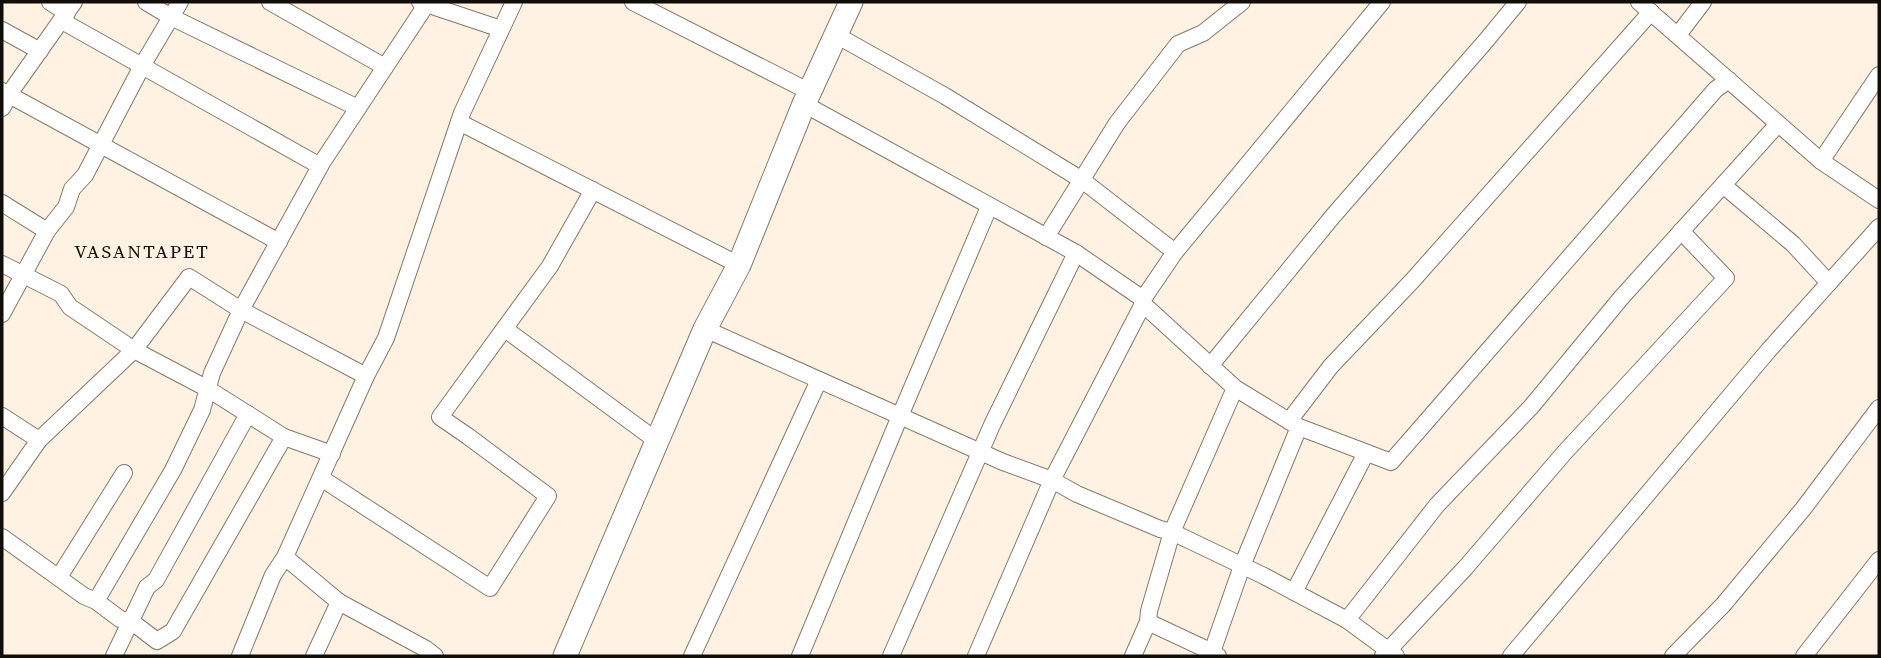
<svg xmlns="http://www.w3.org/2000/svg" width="1881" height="658" viewBox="0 0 1881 658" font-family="'Source Serif 4',serif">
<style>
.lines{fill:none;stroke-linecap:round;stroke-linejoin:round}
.street-casing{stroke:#85796c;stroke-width:18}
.secondary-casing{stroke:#85796c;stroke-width:25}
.street{stroke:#fff;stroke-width:16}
.secondary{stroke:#fff;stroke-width:23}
.labels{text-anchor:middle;stroke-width:7;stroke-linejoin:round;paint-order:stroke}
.neighbourhood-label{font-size:19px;letter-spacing:2px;fill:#110d08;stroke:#fff2e3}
</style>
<rect width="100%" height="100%" fill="#fff2e3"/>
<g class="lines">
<!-- street casing -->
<g class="street-casing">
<g id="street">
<polyline points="50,2 67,13"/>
<polyline points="146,2 171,17 358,108"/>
<polyline points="270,2 385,67"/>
<polyline points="420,2 501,29"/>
<polyline points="633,2 810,92"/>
<polyline points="1639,2 1821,161 1879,200"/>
<polyline points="62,21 320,166"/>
<polyline points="2,30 40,51"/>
<polyline points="836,35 945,96 1082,180 1175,252"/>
<polyline points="1678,35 1703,2"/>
<polyline points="2,91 279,242"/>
<polyline points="804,104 1076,253 1143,299"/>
<polyline points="2,108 14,87 74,2"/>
<polyline points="459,122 739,265"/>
<polyline points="1821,161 1879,75"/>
<polyline points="1723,185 1793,244 1829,283"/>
<polyline points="2,203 47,231"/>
<polyline points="1046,237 1117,123 1178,44 1203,33 1242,2"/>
<polyline points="2,264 61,294 70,307 134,350 208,389 284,437 332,454"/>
<polyline points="1143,304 1235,388 1297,426"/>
<polyline points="2,314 47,231 66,207 72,189 85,175 142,66 180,2"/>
<polyline points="505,329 657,441"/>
<polyline points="705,329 1003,462 1052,480 1077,494 1160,529 1172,532 1264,576 1347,620 1396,656"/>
<polyline points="1210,366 1333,216 1484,43 1518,2"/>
<polyline points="366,376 241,310 323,161 428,2"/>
<polyline points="2,416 39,440"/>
<polyline points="1289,421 1331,366 1412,281 1651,12"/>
<polyline points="321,478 490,588 548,496 469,437 440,417 550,266 593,190"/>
<polyline points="2,493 39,440 134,350 189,277 241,310 212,373 202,410 173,470 96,601"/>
<polyline points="2,537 84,596 96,601 120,619 132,622 157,641 173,631 284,437"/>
<polyline points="285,557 339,602 314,656"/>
<polyline points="59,577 124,473"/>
<polyline points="1294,592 1366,453"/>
<polyline points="339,602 426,649 435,656"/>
<polyline points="1347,620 1437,505 1531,407 1621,298 1778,124"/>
<polyline points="1148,622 1212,652 1218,656"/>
<polyline points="1212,652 1242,566 1299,427 1391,462 1716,89 1729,80"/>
<polyline points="114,656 147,587 156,580 248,414"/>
<polyline points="240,656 273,575 285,557 366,376 386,338 462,113 514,2"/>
<polyline points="692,656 819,380"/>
<polyline points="800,656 900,416 989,207"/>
<polyline points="891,656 992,425 1076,253"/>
<polyline points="976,656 1052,480 1143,304 1143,299 1175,252 1382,2"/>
<polyline points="1133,656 1148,622 1149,611 1172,532 1235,388"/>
<polyline points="1383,656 1466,567 1565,452 1726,278 1681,231"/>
<polyline points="1511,656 1768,351 1879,227"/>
<polyline points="1673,656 1723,605 1803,509 1879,408"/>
<polyline points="1804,656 1879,560"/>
</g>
</g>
<!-- secondary casing -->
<g class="secondary-casing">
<polyline id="secondary" points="565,656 705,329 739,265 804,104 851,2"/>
</g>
<!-- street -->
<use href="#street" class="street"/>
<!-- secondary -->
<use href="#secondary" class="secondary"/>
</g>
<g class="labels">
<!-- neighbourhood labels -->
<g class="neighbourhood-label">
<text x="142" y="258">VASANTAPET</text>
</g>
</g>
<!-- border -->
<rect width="1881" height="658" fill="none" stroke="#110d08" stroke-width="7"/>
</svg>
